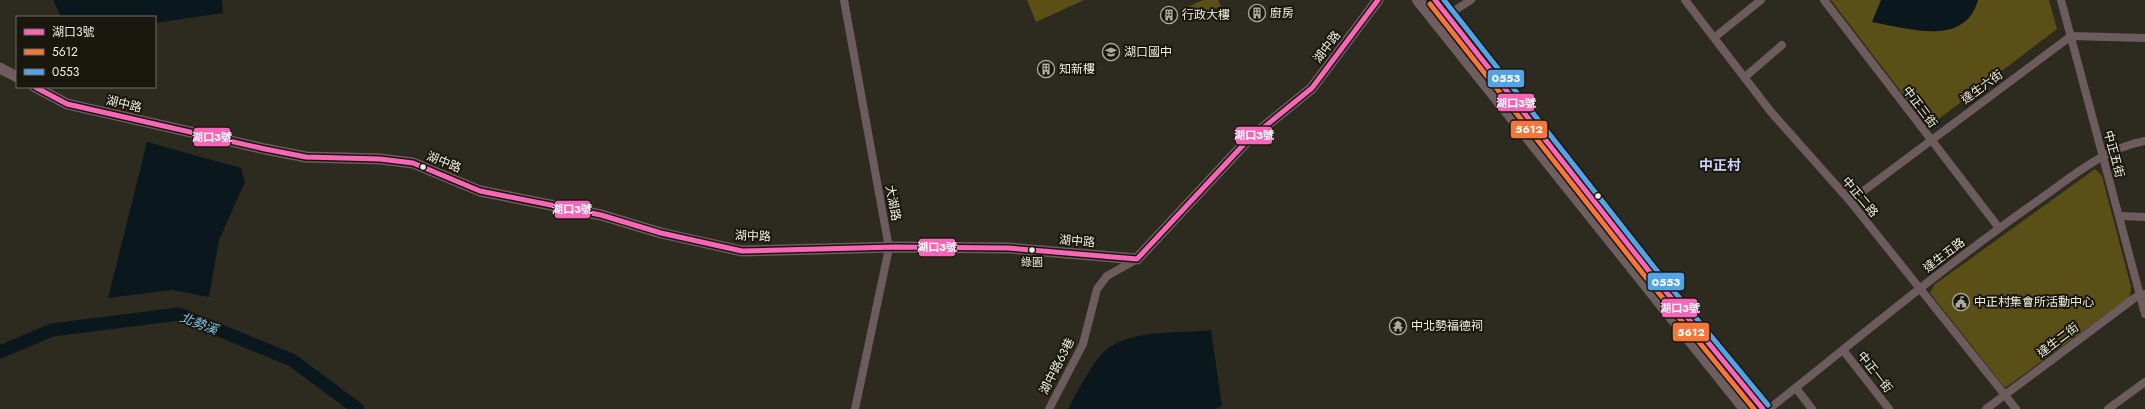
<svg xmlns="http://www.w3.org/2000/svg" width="2145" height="409" viewBox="0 0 2145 409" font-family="Jost,'Noto Sans TC',sans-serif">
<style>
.green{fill:#5b4f18}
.water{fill:#0a181d}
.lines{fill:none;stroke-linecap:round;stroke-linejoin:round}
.river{stroke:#0a181d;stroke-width:13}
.minor{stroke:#6d5c5e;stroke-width:8}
.tertiary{stroke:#6d5c5e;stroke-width:11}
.secondary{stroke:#6e5e5f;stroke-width:12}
.bus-1-casing{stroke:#19170e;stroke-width:8}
.bus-2-casing{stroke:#19170e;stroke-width:8}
.bus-3-casing{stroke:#19170e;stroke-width:8}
.bus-1{stroke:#fa66b7;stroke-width:5}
.bus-2{stroke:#f5763a;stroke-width:5}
.bus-3{stroke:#53a3e8;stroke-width:5}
.bus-dot{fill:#f1eee1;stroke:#19170e;stroke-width:1.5}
.labels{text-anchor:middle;stroke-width:4;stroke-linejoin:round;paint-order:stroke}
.bus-label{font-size:11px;fill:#f1eee1;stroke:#19170e}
.poi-label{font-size:12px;fill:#f1eee1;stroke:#19170e;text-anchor:start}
.street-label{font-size:12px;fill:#f1eee1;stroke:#19170e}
.water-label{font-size:13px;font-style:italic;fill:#7ec9f1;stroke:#19170e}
.quarter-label{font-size:14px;font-weight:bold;fill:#d0d0fb;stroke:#19170e}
.line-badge{stroke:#19170e;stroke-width:1.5}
.badge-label{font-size:11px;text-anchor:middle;font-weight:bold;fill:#fff}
</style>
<rect width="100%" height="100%" fill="#2d2b20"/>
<!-- green -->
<g class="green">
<polygon points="1027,0 1084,0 1036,22"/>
<polygon points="1203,0 1218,0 1221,6 1193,18 1188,7"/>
<polygon points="1831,0 2049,0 2057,29 1928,127"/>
<polygon points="2095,169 2102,176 2131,287 2130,297 2005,388 1930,293 1934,285"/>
</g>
<!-- water -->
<g class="water">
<polygon points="53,0 222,0 223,13 155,23 155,17 61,17"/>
<path d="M1881,0H1978C1965,48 1907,28 1872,22Z"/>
<polygon points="147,142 241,168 245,182 219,240 209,297 172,290 108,298"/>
<path d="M1211,330L1222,406L1216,409H1068C1078,391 1094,357 1111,346C1141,329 1178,334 1211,330Z"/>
</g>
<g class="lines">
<!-- river -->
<polyline class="river" points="0,352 52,330 179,314 292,360 358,409"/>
<!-- minor -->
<g class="minor">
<polyline points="844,0 889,248 855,409"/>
<polyline points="1685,0 1771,112 1850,201 2016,409"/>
<polyline points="1824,0 1999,228"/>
<polyline points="2061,0 2145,314"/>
<polyline points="1443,18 1471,0"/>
<polyline points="1715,37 1761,0"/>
<polyline points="1745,77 1782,45"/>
<polyline points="1850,201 2071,36 2145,38"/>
<polyline points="2120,216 2145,217"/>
<polyline points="1843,350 1889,409"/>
<polyline points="1796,388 1812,409"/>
<polyline points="1049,409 1083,344 1097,289 1107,276 1137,259"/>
<path d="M1769,409C1856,340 1942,268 2033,204C2068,180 2102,149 2145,141"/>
<polyline points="1986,409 2140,294 2144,294"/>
<polyline points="2108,409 2145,382"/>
</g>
<!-- tertiary -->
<g class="tertiary">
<polyline points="0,68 17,77"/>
<polyline points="35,87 67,104 265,149 306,157 380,159 413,163 480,191 601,215 661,233 742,251 895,247 1008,248 1137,259 1247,141 1312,88 1378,0"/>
</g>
<!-- secondary -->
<g class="secondary">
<polyline points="1418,0 1745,409"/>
<polyline points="1435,0 1649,271 1763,409"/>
</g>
<!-- bus-1 casing -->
<g class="bus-1-casing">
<g id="bus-1">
<polyline points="1435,0 1649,271 1763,409"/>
<polyline points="35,87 67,104 265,149 306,157 380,159 413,163 480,191 601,215 661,233 742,251 895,247 1008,248 1137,259 1247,141 1312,88 1378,0"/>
</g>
</g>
<!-- bus-2 casing -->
<g class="bus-2-casing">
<polyline id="bus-2" points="1430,4 1644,275 1754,409"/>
</g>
<!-- bus-3 casing -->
<g class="bus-3-casing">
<polyline id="bus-3" points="1444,0 1654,267 1768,405"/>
</g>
<!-- bus-1 -->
<use href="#bus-1" class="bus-1"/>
<!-- bus-2 -->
<use href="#bus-2" class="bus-2"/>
<!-- bus-3 -->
<use href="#bus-3" class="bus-3"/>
</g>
<!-- icons -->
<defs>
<g id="building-ring" transform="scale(0.9)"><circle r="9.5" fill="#19170e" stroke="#acaa9d" stroke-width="1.5"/><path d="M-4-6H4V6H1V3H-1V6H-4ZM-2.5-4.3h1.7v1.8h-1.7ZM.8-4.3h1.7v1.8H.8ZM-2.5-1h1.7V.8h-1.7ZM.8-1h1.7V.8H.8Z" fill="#acaa9d"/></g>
<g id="school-ring" transform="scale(0.9)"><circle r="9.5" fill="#19170e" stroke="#acaa9d" stroke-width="1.5"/><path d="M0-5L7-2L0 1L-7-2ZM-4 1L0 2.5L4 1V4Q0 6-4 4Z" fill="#acaa9d"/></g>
<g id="civic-ring" transform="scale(0.9)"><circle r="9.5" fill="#19170e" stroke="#acaa9d" stroke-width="1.5"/><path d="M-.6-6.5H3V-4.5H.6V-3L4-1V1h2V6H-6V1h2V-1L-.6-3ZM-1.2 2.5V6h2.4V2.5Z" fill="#acaa9d"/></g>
<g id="temple-ring" transform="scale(0.9)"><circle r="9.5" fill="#19170e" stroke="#acaa9d" stroke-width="1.5"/><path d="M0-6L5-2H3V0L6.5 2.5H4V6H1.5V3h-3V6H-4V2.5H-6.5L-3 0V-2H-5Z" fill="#acaa9d"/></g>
</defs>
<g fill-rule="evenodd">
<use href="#building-ring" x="1257" y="13"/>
<use href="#building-ring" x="1169" y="15"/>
<use href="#school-ring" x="1111" y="52"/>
<use href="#building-ring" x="1046" y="69"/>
<use href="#civic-ring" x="1961" y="302"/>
<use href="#temple-ring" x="1398" y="326"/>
</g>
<!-- markers -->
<g class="bus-dot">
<circle cx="423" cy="167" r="3.5"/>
<circle cx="1598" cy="196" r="3.5"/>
<circle cx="1032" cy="250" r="3.5"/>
</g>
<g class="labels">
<!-- bus labels -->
<g class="bus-label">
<text x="1032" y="266">綠園</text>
</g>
<!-- poi labels -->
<g class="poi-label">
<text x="1270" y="17">廚房</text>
<text x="1182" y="19">行政大樓</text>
<text x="1124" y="56">湖口國中</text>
<text x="1059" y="73">知新樓</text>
<text x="1974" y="306">中正村集會所活動中心</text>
<text x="1411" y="330">中北勢福德祠</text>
</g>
<!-- street labels -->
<g class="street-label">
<text transform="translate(1327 47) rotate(-53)" y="4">湖中路</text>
<text transform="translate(1982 87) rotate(-36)" y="4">達生六街</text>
<text transform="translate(124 104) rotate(13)" y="4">湖中路</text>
<text transform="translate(1920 107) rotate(53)" y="4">中正三街</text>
<text transform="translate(2114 154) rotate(75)" y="4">中正五街</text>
<text transform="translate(444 162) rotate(22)" y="4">湖中路</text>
<text transform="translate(1860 197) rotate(50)" y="4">中正二路</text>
<text transform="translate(893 203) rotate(79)" y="4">大湖路</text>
<text transform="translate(753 236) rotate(2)" y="4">湖中路</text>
<text transform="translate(1077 241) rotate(5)" y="4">湖中路</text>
<text transform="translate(1944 255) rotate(-37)" y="4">達生五路</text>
<text transform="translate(2058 340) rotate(-37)" y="4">達生二街</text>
<text transform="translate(1057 366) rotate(-63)" y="4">湖中路63巷</text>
<text transform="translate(1875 372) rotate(52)" y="4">中正一街</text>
</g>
<!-- water labels -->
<g class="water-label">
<text transform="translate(199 323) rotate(20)" y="5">北勢溪</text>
</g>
<!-- quarter labels -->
<g class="quarter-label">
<text x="1720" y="170">中正村</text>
</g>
</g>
<g class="line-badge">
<rect x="1487" y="69" width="38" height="19" rx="4" fill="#53a3e8"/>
<rect x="1497" y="93" width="38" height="19" rx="4" fill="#fa66b7"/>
<rect x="1510" y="120" width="38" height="19" rx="4" fill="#f5763a"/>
<rect x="1235" y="126" width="38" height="19" rx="4" fill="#fa66b7"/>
<rect x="193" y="127" width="38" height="20" rx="4" fill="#fa66b7"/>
<rect x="554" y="200" width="37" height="19" rx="4" fill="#fa66b7"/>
<rect x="918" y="238" width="38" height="19" rx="4" fill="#fa66b7"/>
<rect x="1647" y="272" width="38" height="19" rx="4" fill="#53a3e8"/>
<rect x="1661" y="298" width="37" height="20" rx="4" fill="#fa66b7"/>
<rect x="1672" y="322" width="38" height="20" rx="4" fill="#f5763a"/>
</g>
<g class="badge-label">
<text x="1506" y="82">0553</text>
<text x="1516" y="107">湖口3號</text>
<text x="1529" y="133">5612</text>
<text x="1254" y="139">湖口3號</text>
<text x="212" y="141">湖口3號</text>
<text x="572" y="213">湖口3號</text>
<text x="937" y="251">湖口3號</text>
<text x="1666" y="286">0553</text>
<text x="1680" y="312">湖口3號</text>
<text x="1691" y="336">5612</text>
</g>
<!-- legend -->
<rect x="16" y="16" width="140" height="72" fill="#19170e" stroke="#6f6d62"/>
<rect x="24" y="29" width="20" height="6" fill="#fa66b7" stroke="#6f6d62"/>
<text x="52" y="36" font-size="12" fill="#f1eee1">湖口3號</text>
<rect x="24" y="49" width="20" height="6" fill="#f5763a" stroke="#6f6d62"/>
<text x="52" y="56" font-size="12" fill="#f1eee1">5612</text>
<rect x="24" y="69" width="20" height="6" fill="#53a3e8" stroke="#6f6d62"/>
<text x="52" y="76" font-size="12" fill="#f1eee1">0553</text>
</svg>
